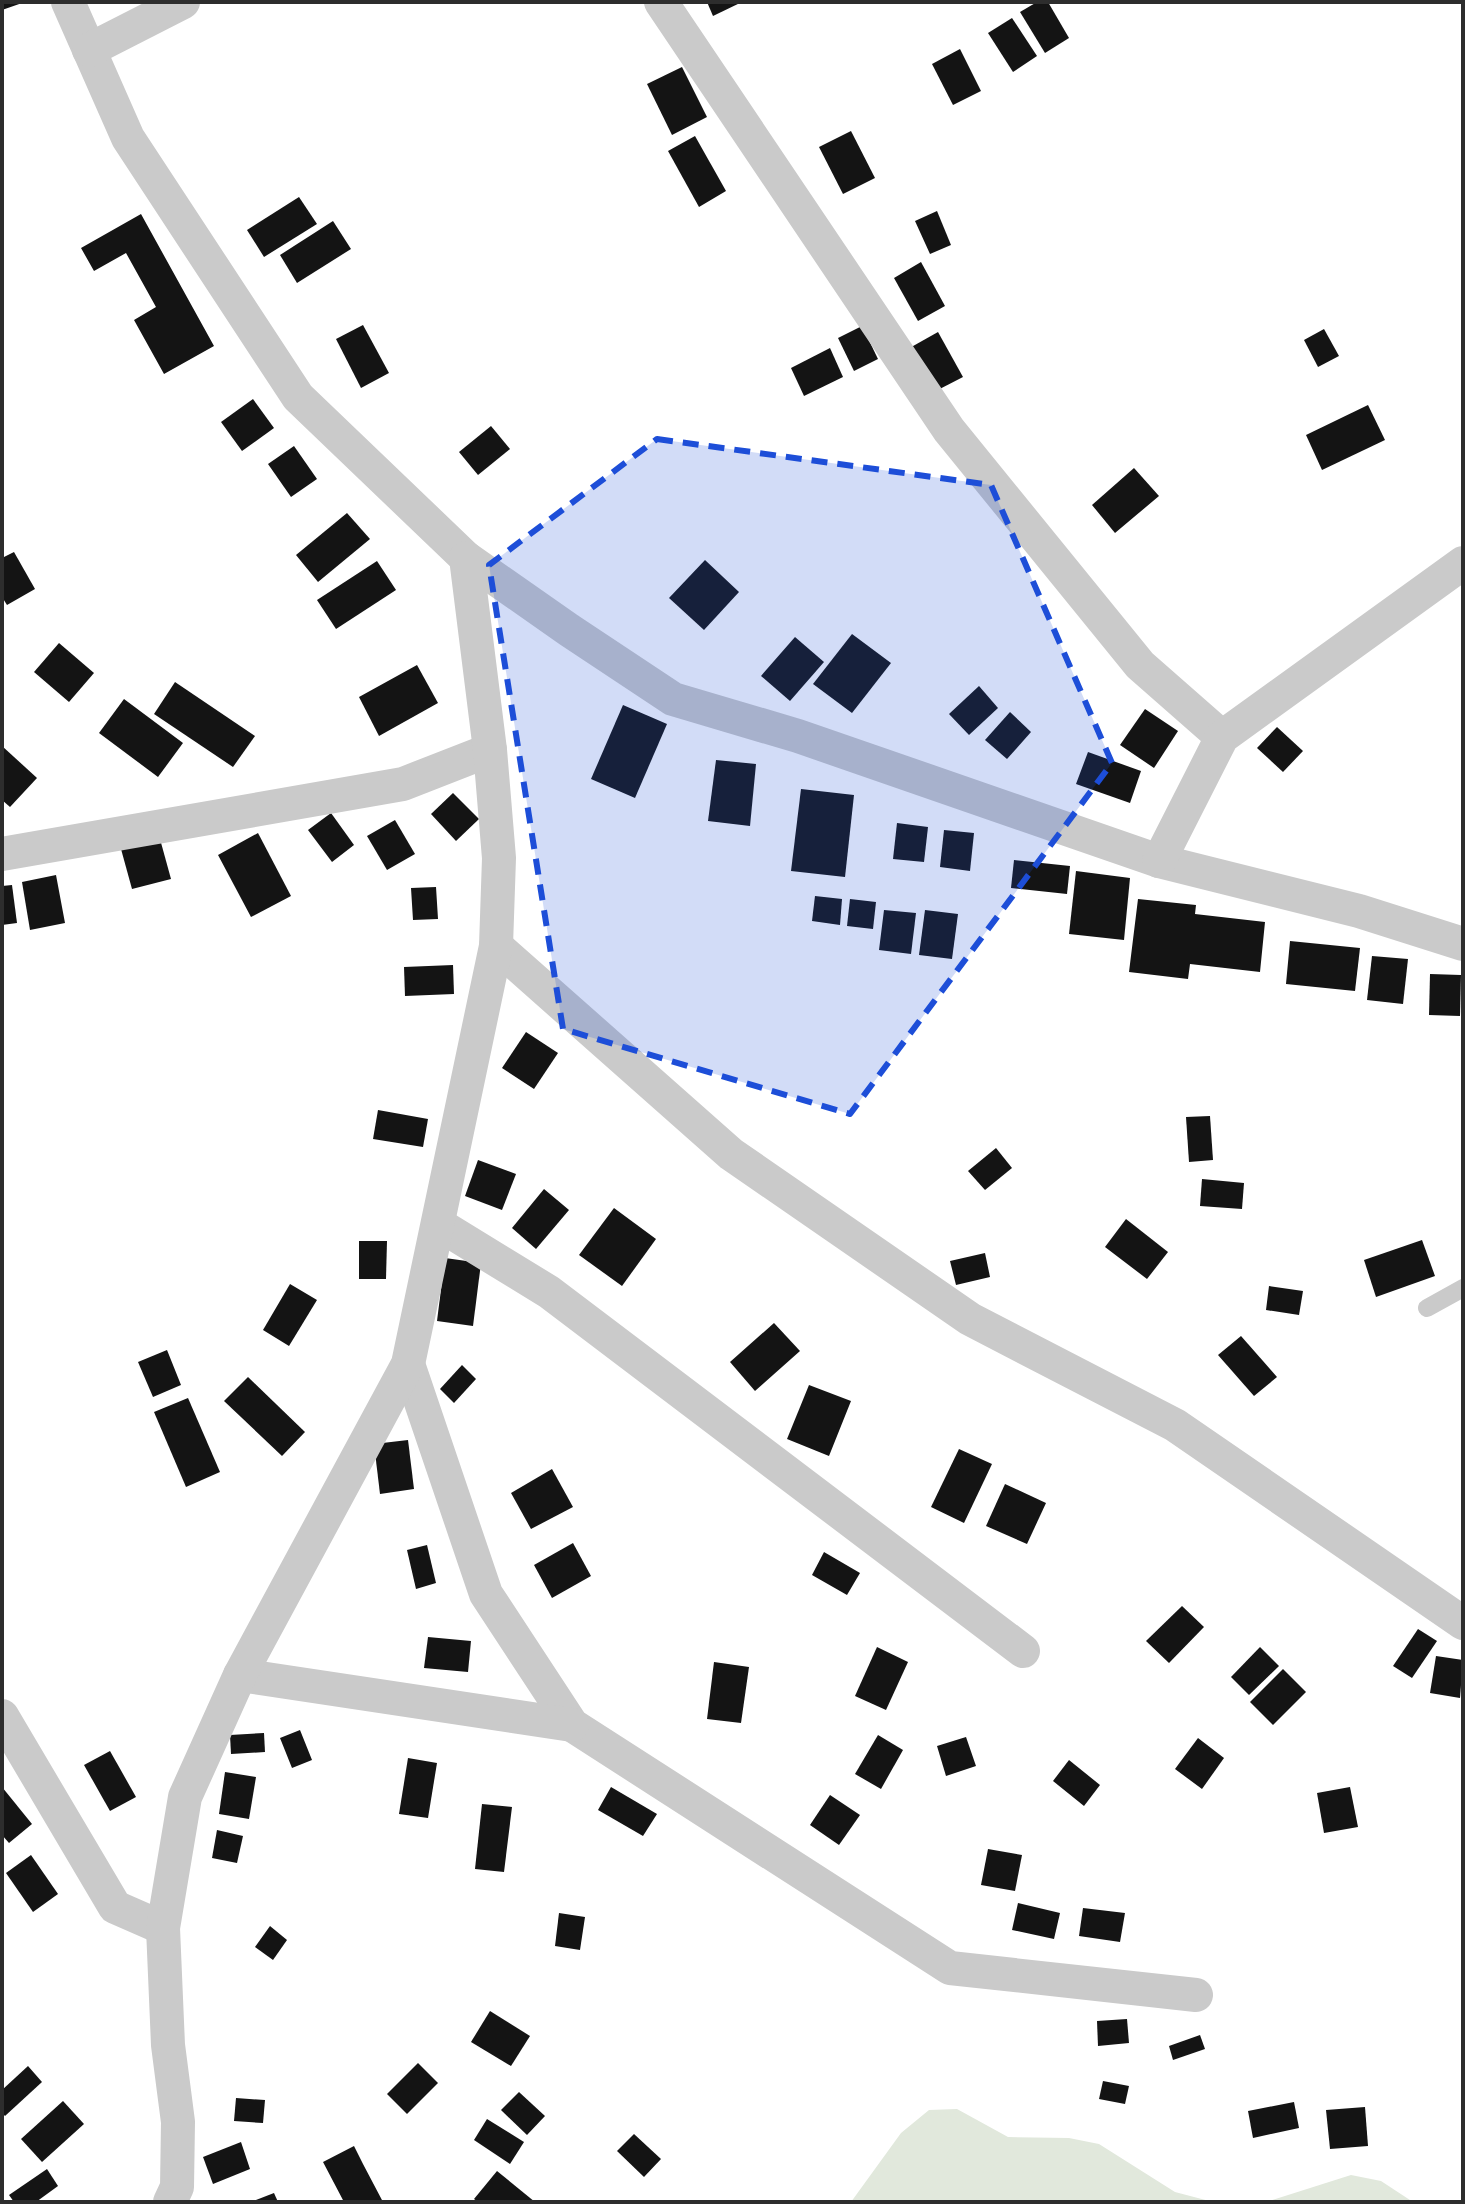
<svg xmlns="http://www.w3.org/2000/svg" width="1465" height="2204" viewBox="0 0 1465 2204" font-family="Raleway,sans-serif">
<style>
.green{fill:#e1e8dc}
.building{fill:#141414}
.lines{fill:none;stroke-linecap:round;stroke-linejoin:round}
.service{stroke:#cacaca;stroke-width:18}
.minor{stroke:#cacaca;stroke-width:34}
.marked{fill:#1d4ed8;fill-opacity:0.2;stroke:#1d4ed8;stroke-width:6;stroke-dasharray:16 10;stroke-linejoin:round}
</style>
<rect width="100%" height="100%" fill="#fff"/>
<!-- green -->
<g class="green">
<polygon points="957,2109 1008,2137 1069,2138 1099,2144 1175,2192 1213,2202 851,2202 901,2133 929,2110"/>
<polygon points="1351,2175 1381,2181 1413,2202 1266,2202"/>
</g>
<!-- building -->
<g class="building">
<polygon points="2,2 25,2 2,10"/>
<polygon points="707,2 742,2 713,16"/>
<polygon points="1037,2 1048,2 1069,38 1045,53 1020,12"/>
<polygon points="1012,18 1037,56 1013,72 988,33"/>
<polygon points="960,49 981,91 953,105 932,64"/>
<polygon points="682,67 707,117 672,135 647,84"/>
<polygon points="851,131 875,178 843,194 819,147"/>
<polygon points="695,136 726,191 699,207 668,151"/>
<polygon points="299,197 317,224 264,257 247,230"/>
<polygon points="937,211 951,245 930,254 915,221"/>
<polygon points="141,214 214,346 164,374 134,320 156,307 126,253 94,271 81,248"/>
<polygon points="333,221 351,249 297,283 280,255"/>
<polygon points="921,262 945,306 918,321 894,278"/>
<polygon points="363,325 389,373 361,388 336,339"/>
<polygon points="862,326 878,359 854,371 838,338"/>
<polygon points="1324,329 1339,356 1318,367 1304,340"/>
<polygon points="938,332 963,377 930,394 906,350"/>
<polygon points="830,348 843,377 804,396 791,368"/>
<polygon points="253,399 274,428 242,451 221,422"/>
<polygon points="1368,405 1385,440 1322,470 1306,435"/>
<polygon points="491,426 510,449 478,475 459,452"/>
<polygon points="294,446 317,479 291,497 268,464"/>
<polygon points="1134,468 1159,496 1115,533 1092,505"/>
<polygon points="347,513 370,539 318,582 296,555"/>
<polygon points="14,552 35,589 7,605 2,597 2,558"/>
<polygon points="705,560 739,592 704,630 669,598"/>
<polygon points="377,561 396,590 336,629 317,600"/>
<polygon points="852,634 891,663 852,713 813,684"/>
<polygon points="795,637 824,662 790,701 761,676"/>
<polygon points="59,643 94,673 69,702 34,672"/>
<polygon points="417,665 438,703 379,736 359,697"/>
<polygon points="175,682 255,736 233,767 154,714"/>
<polygon points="979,686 998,708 969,735 949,714"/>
<polygon points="124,699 183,743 158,777 99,733"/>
<polygon points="623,705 667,724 635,798 591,779"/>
<polygon points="1145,709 1178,731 1154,768 1120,745"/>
<polygon points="1010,712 1031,732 1007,759 985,740"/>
<polygon points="1277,727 1303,751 1283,772 1257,748"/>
<polygon points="2,746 37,778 10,807 2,800"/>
<polygon points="1088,752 1141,771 1130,803 1076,784"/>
<polygon points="716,760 756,764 750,826 708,821"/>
<polygon points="801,789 854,795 845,877 791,871"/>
<polygon points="453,793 479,819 456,841 431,814"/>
<polygon points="331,813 354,845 332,862 308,830"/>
<polygon points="395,820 415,854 387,870 367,836"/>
<polygon points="897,823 928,827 924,862 893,859"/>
<polygon points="944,830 974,833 970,871 940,867"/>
<polygon points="258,833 291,896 251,917 218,855"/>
<polygon points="160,839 171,879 132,889 121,849"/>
<polygon points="1014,860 1070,866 1067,894 1011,888"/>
<polygon points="1076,871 1130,878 1124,940 1069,934"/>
<polygon points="56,875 65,923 30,930 22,882"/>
<polygon points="12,885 17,923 2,925 2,886"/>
<polygon points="436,887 438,919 413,920 411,888"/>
<polygon points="815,896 842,899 840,925 812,921"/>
<polygon points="850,899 876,902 873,929 847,926"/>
<polygon points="1138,899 1196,905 1195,914 1265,922 1260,972 1190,964 1188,979 1129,972"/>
<polygon points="884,910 916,913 911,954 879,950"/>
<polygon points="925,910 958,914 952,959 919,955"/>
<polygon points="1290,941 1360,948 1355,991 1286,984"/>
<polygon points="1372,956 1408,959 1403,1004 1367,1000"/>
<polygon points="453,965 454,994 405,996 404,967"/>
<polygon points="1430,974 1461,975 1460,1016 1429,1015"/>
<polygon points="526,1032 558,1053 534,1089 502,1068"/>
<polygon points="378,1110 428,1119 423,1147 373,1139"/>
<polygon points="1210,1116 1213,1160 1189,1162 1186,1117"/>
<polygon points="996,1148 1012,1168 985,1190 968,1171"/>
<polygon points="478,1160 516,1174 502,1210 465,1196"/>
<polygon points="1202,1179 1244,1183 1242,1209 1200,1206"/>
<polygon points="544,1189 569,1210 536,1249 512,1228"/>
<polygon points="614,1208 656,1239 622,1286 579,1255"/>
<polygon points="1126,1219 1168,1252 1147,1279 1105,1247"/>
<polygon points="1422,1240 1435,1276 1376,1297 1364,1260"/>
<polygon points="359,1241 387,1241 386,1279 359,1279"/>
<polygon points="985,1253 990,1277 956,1285 950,1261"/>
<polygon points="445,1258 481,1263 473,1326 437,1321"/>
<polygon points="290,1284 317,1300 289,1346 263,1330"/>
<polygon points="1269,1286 1303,1291 1299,1315 1266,1310"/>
<polygon points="774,1323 800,1351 755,1391 730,1362"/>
<polygon points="1241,1336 1277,1377 1254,1396 1218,1355"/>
<polygon points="167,1350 181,1385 153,1397 138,1362"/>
<polygon points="462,1365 476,1379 454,1403 440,1389"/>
<polygon points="248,1377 305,1432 282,1456 224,1401"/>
<polygon points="809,1385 851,1401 829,1456 787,1439"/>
<polygon points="188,1398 220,1472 186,1487 154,1412"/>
<polygon points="408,1440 414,1489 380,1494 374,1444"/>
<polygon points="959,1449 992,1464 964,1523 931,1507"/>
<polygon points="552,1469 573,1507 531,1529 511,1493"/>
<polygon points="1005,1484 1046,1503 1027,1544 986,1526"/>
<polygon points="573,1543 591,1576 552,1598 534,1565"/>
<polygon points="427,1545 436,1583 416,1589 407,1550"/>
<polygon points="824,1552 860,1573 847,1595 812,1575"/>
<polygon points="1182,1606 1204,1627 1169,1663 1146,1641"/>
<polygon points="1418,1629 1437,1641 1412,1678 1393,1666"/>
<polygon points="428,1637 471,1641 468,1672 424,1668"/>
<polygon points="877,1647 908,1662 886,1710 855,1696"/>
<polygon points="1260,1647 1279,1666 1249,1695 1231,1677"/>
<polygon points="1436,1656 1463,1660 1460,1698 1430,1693"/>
<polygon points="714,1662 749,1667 741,1723 707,1719"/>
<polygon points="1283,1669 1306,1692 1273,1725 1250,1702"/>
<polygon points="300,1730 312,1760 292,1768 280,1738"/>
<polygon points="264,1733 265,1752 231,1754 230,1735"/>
<polygon points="878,1735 903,1750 881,1789 855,1774"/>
<polygon points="966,1737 976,1766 946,1776 937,1746"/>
<polygon points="1198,1738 1224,1758 1202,1789 1175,1769"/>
<polygon points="110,1751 136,1797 110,1811 84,1765"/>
<polygon points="408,1758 437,1763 428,1818 399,1814"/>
<polygon points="1069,1760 1100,1785 1084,1806 1053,1781"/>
<polygon points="225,1772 256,1777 249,1819 219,1814"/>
<polygon points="2,1787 32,1824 9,1843 2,1835"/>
<polygon points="611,1787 657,1814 643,1836 598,1810"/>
<polygon points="1350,1787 1358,1827 1324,1833 1317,1793"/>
<polygon points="830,1795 860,1815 839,1845 810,1825"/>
<polygon points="482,1804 512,1807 504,1872 475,1869"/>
<polygon points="217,1830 243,1836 237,1863 212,1858"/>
<polygon points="988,1849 1022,1855 1015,1891 981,1885"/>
<polygon points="31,1855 58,1894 33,1912 6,1873"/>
<polygon points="1018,1903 1060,1913 1054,1939 1012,1930"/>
<polygon points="1083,1908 1125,1913 1120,1942 1079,1936"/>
<polygon points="559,1913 585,1917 580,1950 555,1946"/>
<polygon points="270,1926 287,1940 273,1960 255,1947"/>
<polygon points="490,2011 530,2036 511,2066 471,2042"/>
<polygon points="1127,2019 1129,2043 1098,2046 1097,2021"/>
<polygon points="1200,2035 1205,2049 1173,2060 1169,2046"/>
<polygon points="418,2063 438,2083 407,2114 387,2094"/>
<polygon points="28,2066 42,2082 5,2116 2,2113 2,2090"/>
<polygon points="1103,2081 1129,2086 1125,2104 1099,2099"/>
<polygon points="519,2092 545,2116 527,2135 501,2110"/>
<polygon points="236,2098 265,2100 263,2123 234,2121"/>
<polygon points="63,2101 84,2124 42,2162 21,2139"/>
<polygon points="1294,2102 1299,2128 1253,2138 1248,2111"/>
<polygon points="1365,2107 1368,2146 1330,2149 1326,2110"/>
<polygon points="487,2119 524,2142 510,2164 474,2140"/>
<polygon points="634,2134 661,2159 644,2177 617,2151"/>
<polygon points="241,2142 250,2169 213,2184 203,2157"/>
<polygon points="354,2146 363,2164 383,2202 344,2202 323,2162"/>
<polygon points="47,2169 58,2186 36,2202 14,2202 9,2195"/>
<polygon points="497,2171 535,2202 478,2202 474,2199"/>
<polygon points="274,2193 278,2202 251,2202"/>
</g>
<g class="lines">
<!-- service -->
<polyline class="service" points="1427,1308 1463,1288"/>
<!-- minor -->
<g class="minor">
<polyline points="68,2 128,138 298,397 466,558 569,630 673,699 798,736 1159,861 1359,911 1463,944"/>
<polyline points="661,2 949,430 1140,665 1222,737"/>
<polyline points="89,50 183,2"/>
<polyline points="2,854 403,784 490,750"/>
<polyline points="1159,861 1222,737 1463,563"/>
<polyline points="496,946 731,1154 970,1319 1175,1425 1463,1623"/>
<polyline points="438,1224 549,1292 1023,1651"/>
<polyline points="408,1364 486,1594 572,1725 950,1968 1196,1995"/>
<polyline points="240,1675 572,1725"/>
<polyline points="2,1716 115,1907 163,1928"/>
<polyline points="170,2202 177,2187 178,2122 168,2045 163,1928 185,1797 240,1675 408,1364 496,946 499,858 490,750 466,558"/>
</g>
</g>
<!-- marked area -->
<path class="marked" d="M657,439L991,485L1112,763L850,1114L563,1029L489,565Z"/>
<!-- border -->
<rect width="1465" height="2204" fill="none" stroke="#2d2d2d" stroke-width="8"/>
</svg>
